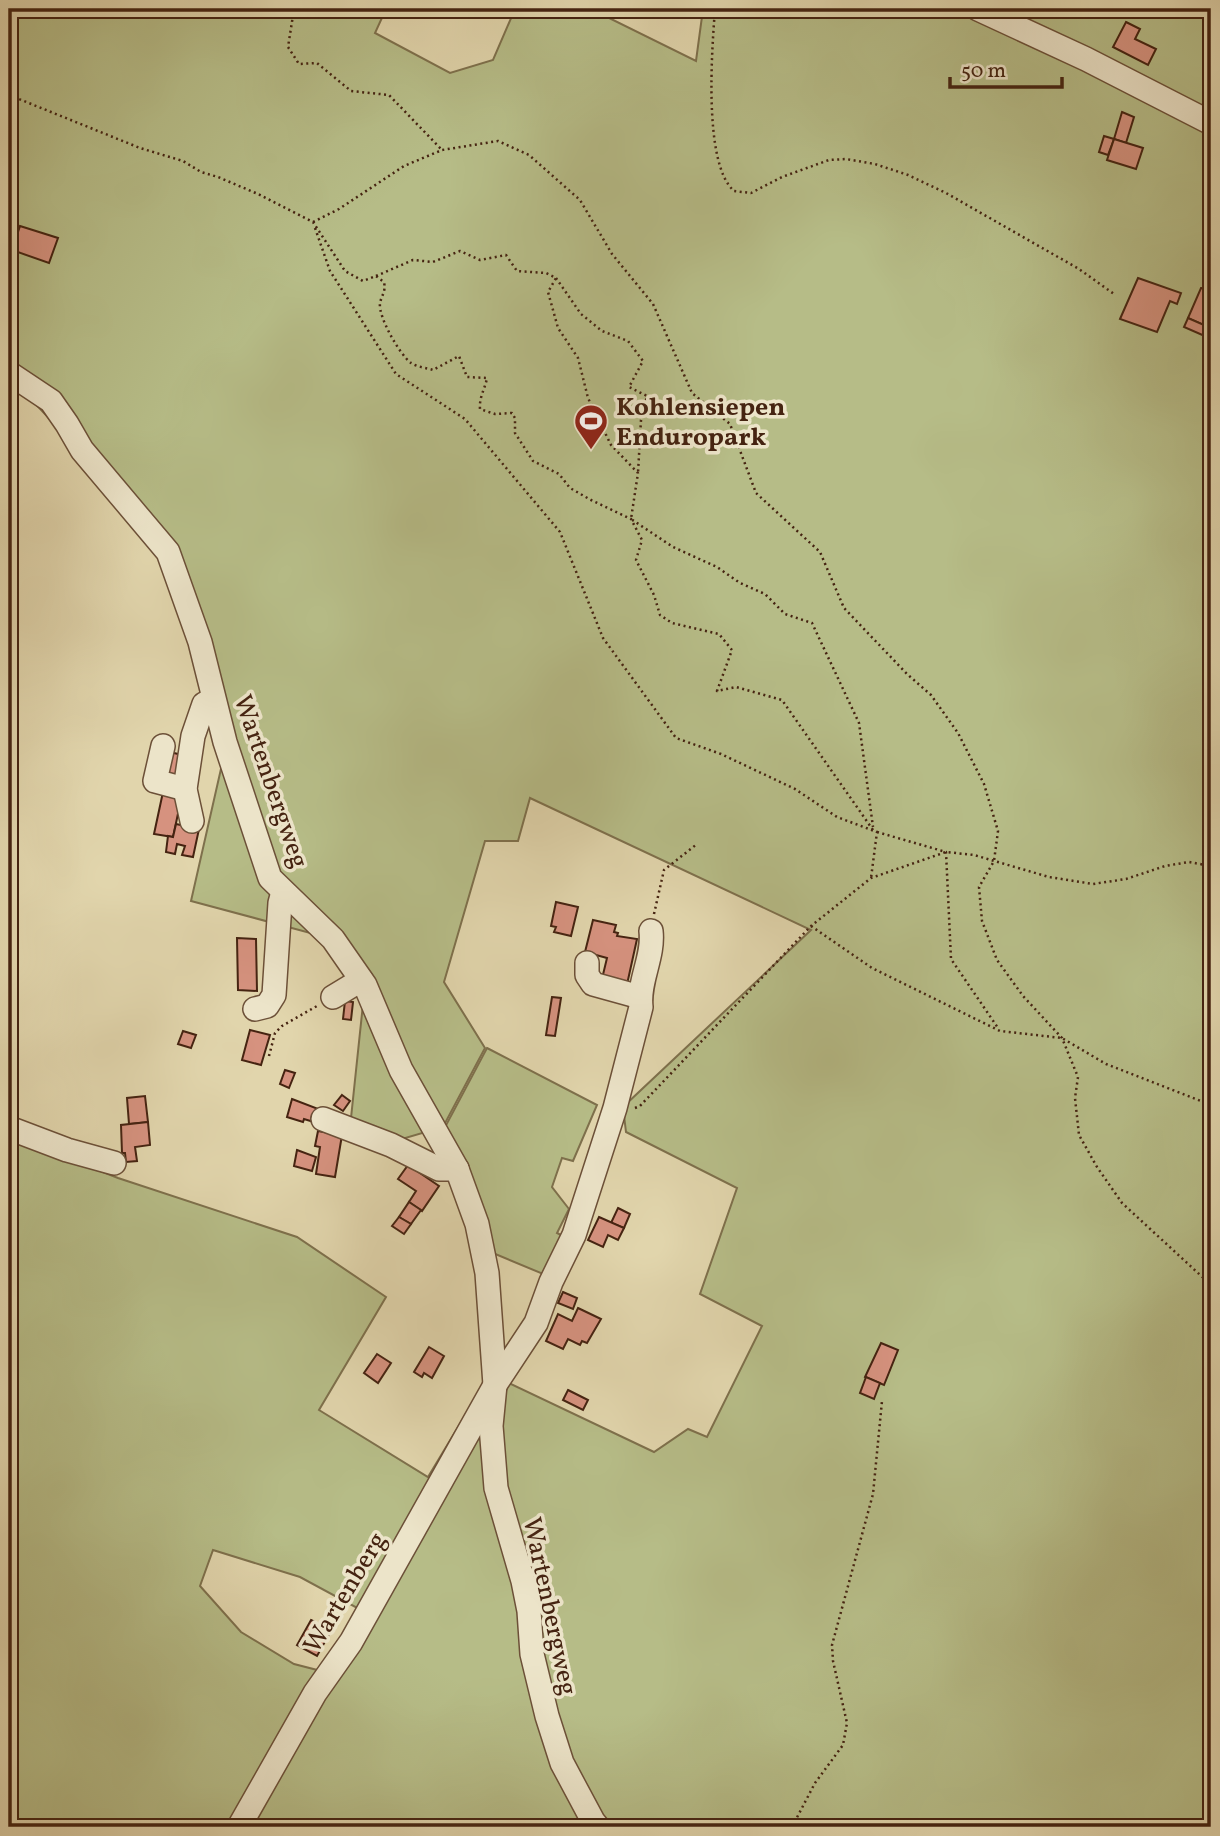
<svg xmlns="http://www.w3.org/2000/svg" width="1220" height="1836" viewBox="0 0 1220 1836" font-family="Vollkorn,serif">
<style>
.green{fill:#b6bc87;stroke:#7e704c;stroke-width:2;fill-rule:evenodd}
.building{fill:#d6927f;stroke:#452311;stroke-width:2}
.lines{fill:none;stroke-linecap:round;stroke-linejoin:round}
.minor-casing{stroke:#6c5038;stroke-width:26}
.path{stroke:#452311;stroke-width:2.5;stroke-dasharray:2 3.5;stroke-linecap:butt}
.minor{stroke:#ece4c9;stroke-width:23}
.labels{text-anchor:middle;stroke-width:7;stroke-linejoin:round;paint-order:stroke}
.poi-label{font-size:26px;font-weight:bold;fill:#452311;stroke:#ece4c9;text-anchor:start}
.street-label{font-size:26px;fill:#452311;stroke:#ece4c9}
</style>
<rect width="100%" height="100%" fill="#e1d5ac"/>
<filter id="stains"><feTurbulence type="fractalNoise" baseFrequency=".00286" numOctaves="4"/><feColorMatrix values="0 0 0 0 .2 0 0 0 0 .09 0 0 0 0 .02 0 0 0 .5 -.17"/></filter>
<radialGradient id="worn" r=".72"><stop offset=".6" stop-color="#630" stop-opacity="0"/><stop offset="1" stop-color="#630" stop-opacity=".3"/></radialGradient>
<!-- green -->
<g class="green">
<path d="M9,9H386L375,33L450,73L493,60L515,9H591L696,61L703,9H1211V1827H9V1135L118,1178L297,1237L386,1297L319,1410L428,1477L490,1374L654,1452L688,1429L707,1437L762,1326L700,1294L737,1188L626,1132L623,1107L811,930L530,798L518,841H485L444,982L485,1048L443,1127L402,1139L351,1118L365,985L333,939L191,901L223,760L168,552L59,429L16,383L9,379ZM213,1550L300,1577L376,1618L333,1674L294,1664L241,1632L200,1586Z"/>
<polygon points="487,1048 597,1105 573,1161 562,1158 552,1187 569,1209 557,1233 567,1238 548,1276 488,1251 444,1129"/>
</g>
<!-- building -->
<g class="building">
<polygon points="1126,22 1140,29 1135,39 1156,49 1148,65 1113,47"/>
<polygon points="1122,112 1134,117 1126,143 1114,139"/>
<polygon points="1104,136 1114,139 1108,155 1099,152"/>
<polygon points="1114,139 1143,148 1136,169 1107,160"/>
<polygon points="20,226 58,238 49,263 12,250"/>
<polygon points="1138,278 1181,293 1177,304 1170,301 1157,332 1120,319"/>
<polygon points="1201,288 1211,289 1211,314 1206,326 1188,318"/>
<polygon points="1211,315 1211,333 1207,337 1184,327 1188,318 1206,326"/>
<polygon points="170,752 186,756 180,780 164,776"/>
<polygon points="163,792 182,795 173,837 154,834"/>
<polygon points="176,824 199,829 193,857 182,855 185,846 177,844 175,854 166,852 168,836 173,837"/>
<polygon points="556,902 578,907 571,936 554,932 556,927 551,926"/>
<polygon points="593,920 616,925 614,932 618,933 617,936 637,939 626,989 601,983 607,958 585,952"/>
<polygon points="237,938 256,939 257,991 238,990"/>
<polygon points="552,997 561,998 555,1036 546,1035"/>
<polygon points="345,1001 353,1002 351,1020 343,1019"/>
<polygon points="250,1030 270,1035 261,1065 242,1060"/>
<polygon points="183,1031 196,1035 191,1048 178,1044"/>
<polygon points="285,1070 295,1073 289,1088 280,1084"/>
<polygon points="342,1095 350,1101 343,1111 334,1105"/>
<polygon points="145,1096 148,1122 129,1124 127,1098"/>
<polygon points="292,1099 321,1110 317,1123 304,1119 303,1122 287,1117"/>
<polygon points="148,1122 150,1145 135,1147 137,1161 126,1162 125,1153 122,1153 121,1125"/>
<polygon points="318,1131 342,1135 335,1177 316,1174 320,1147 315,1146"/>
<polygon points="297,1150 316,1157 312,1171 294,1166"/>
<polygon points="408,1165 439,1186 422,1211 409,1202 416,1191 398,1179"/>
<polygon points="409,1202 421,1210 411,1224 399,1217"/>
<polygon points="618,1208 630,1214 624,1228 611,1223"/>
<polygon points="399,1217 411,1224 404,1234 392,1226"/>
<polygon points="599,1217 624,1228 618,1240 608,1235 603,1247 588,1240"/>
<polygon points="563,1292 577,1298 573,1309 558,1303"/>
<polygon points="578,1308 601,1319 587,1343 582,1341 580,1345 568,1339 563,1349 546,1341 558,1314 572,1321"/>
<polygon points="881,1343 898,1350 884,1385 865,1377"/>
<polygon points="429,1347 444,1356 432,1378 424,1373 422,1377 414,1372"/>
<polygon points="377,1354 391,1363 378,1383 364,1373"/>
<polygon points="866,1377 880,1383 874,1399 860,1393"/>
<polygon points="568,1390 588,1400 583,1410 563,1400"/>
<polygon points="311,1620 331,1631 317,1656 297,1645"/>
</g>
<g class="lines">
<!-- minor casing -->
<g class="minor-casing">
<g id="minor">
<polyline points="978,9 1086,59 1211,123"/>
<polyline points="9,373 51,401 67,424 82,450 168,552 200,642 225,742 270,878 333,939 365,985 401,1070 457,1169 477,1224 487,1273 495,1385 491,1426 496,1488 523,1581 529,1611 532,1654 547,1716 562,1763 593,1821 598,1827"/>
<polyline points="163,746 155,781 185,789"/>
<polyline points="192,821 185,789 193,736 204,704 213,699"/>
<polyline points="587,963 587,975 593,984 640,997"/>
<polyline points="333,997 361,980"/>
<polyline points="255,1009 267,1006 274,995 280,903 283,892"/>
<polyline points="323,1119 391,1145 439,1169 457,1169"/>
<polyline points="9,1128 67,1150 114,1163"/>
<path d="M239,1827L315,1693L351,1642L495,1385L536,1323L551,1282L574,1235L615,1108L641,1007C638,981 654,957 651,931"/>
</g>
</g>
<!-- path -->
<g class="path">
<polyline points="294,9 288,47 299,64 317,63 351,91 389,95 442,150"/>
<path d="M715,9C712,49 703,164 734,191L751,193L782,177L829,160L846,159L875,164L908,175L946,193L1079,269L1114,294"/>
<path d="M9,95L140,148L183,161L201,172L218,177L258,194L313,222L345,271L363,281L376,276L384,282C386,292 382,294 380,303C378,317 400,355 411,363C417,367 427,368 433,370L459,356L467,377L487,378C485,389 479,397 480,409L495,414L512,413L515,418V433L533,461L559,474L570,488L591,500L631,519L642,540L636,560L654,595L660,615L672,623L719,634L732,650L717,691L736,687L782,700L873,830"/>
<polyline points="313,222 339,209 404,166 442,150 498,141 529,155 580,200 612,254 653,304 692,393 730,424 756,493 820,552 844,608 907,674 931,695 958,733 984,784 998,831 994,861 979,887 982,921 997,960 1023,996 1062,1038 1078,1077 1075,1098 1079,1135 1097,1167 1122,1203 1211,1285"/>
<polyline points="315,228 330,271 396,374 465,419 560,532 603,638 676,738 721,754 795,789 837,817 877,832 871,878"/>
<polyline points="376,276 413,260 433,262 460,251 480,260 506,255 517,271 546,273 556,278 548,292 558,328 578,358 588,398 611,445 638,473 631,519 673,547 717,567 740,583 765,594 785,614 812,623 859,723 873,827"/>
<polyline points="556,278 581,314 602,331 628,341 643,361 629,387 647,396 641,420 638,473"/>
<polyline points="877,832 946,852 951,959 998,1028"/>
<polyline points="654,914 664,870 697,844"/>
<polyline points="811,926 872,968 1000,1031 1062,1038 1106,1064 1211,1105"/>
<polyline points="269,1056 275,1033 282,1026 317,1006"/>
<polyline points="635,1108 640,1106 811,926 871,878 946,852 974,855 1049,877 1093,884 1126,879 1165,866 1189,862 1211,866"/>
<polyline points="792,1827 815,1783 843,1745 847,1723 833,1661 832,1645 873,1494 882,1401"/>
</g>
<!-- minor -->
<use href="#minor" class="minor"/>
</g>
<!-- icons -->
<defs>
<g id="stadium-pin" transform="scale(1.75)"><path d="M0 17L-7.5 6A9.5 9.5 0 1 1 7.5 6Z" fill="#8f2418" stroke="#ece4c9"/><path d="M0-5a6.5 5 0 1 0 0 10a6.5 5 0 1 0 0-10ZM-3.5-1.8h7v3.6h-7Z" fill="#fff"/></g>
</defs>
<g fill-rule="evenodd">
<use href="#stadium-pin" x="591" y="421"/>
</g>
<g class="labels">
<!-- poi labels -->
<g class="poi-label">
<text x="616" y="415">Kohlensiepen<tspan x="616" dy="30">Enduropark</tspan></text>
</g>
<!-- street labels -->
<g class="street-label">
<text transform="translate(272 781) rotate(71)" y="9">Wartenbergweg</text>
<text transform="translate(344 1592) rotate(-59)" y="9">Wartenberg</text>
<text transform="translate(551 1606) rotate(78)" y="9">Wartenbergweg</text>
</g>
</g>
<!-- margin -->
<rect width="1220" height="1836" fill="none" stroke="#e1d5ac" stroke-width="35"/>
<rect x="10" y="10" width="1199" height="1815" fill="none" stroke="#452311" stroke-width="3.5"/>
<rect x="18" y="18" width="1185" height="1801" fill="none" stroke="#452311" stroke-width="2"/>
<!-- scale -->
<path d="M950 77v10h112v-10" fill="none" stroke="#452311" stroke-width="3.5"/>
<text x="961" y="77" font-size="21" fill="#452311" stroke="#ece4c9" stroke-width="5" paint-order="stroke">50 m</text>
<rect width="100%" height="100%" filter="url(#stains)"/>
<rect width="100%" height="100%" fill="url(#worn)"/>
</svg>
